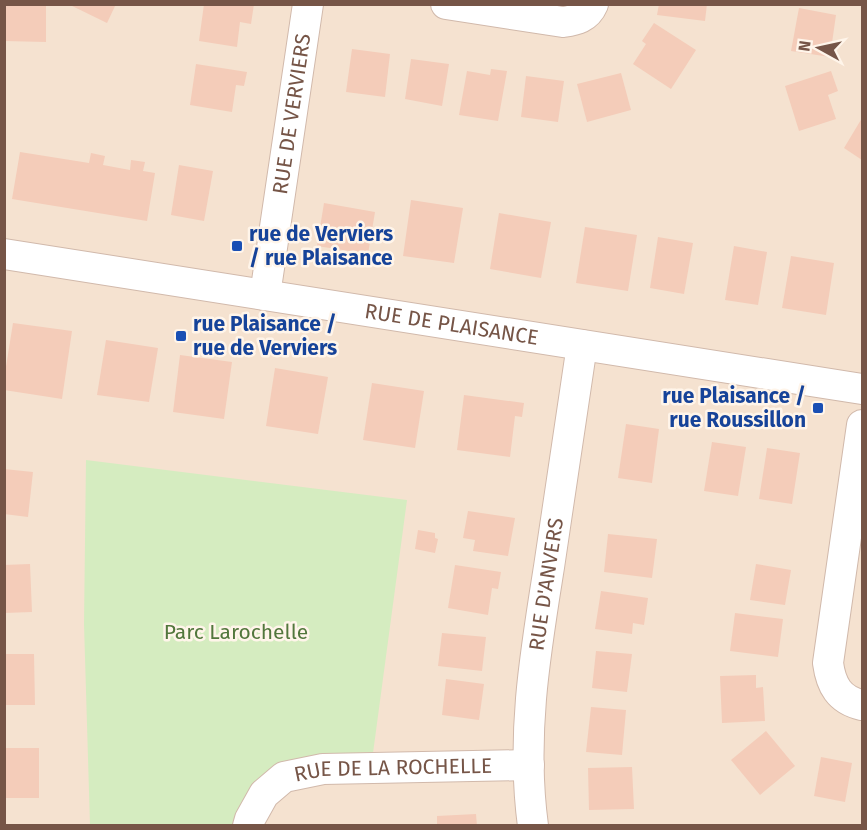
<svg xmlns="http://www.w3.org/2000/svg" width="867" height="830" viewBox="0 0 867 830" font-family="'Fira Sans',sans-serif">
<style>
.residential{fill:#f5e2d0}
.green{fill:#d5ecc0}
.building{fill:#f4ccb9}
.lines{fill:none;stroke-linecap:round;stroke-linejoin:round}
.minor-casing{stroke:#d1b9ab;stroke-width:32}
.minor{stroke:#fff;stroke-width:30}
.transit-dot{fill:#1a4fb4;stroke:#fff5ea;stroke-width:2}
.labels{text-anchor:middle;stroke-width:5;stroke-linejoin:round;paint-order:stroke}
.street-label{font-size:21px;fill:#765547;stroke:#fff5ea}
.transit-label{font-size:21px;font-weight:bold;fill:#164399;stroke:#fff5ea;text-anchor:start}
.park-label{font-size:21px;fill:#52773c;stroke:#fff5ea}
</style>
<rect width="100%" height="100%" fill="#fdf1e2"/>
<!-- residential -->
<rect class="residential" x="5" y="5" width="857" height="820"/>
<!-- green -->
<polygon class="green" points="86,460 407,500 371,768 284,777 248,825 90,825 84,624"/>
<!-- building -->
<g class="building">
<polygon points="4,4 46,4 46,42 4,41"/>
<polygon points="68,4 116,4 107,23"/>
<polygon points="204,4 254,4 251,24 240,22 237,47 199,41"/>
<polygon points="659,4 707,4 705,21 657,15"/>
<polygon points="799,8 836,15 830,57 791,51"/>
<polygon points="654,23 696,50 671,89 633,64 646,44 642,41"/>
<polygon points="352,49 390,54 385,97 346,92"/>
<polygon points="411,59 449,64 442,106 405,99"/>
<polygon points="196,64 247,72 244,86 236,85 232,112 190,105"/>
<polygon points="491,69 507,71 498,121 459,115 467,71 490,75"/>
<polygon points="831,71 838,91 828,95 836,119 799,131 785,86"/>
<polygon points="621,73 631,110 587,122 577,84"/>
<polygon points="526,76 564,81 558,122 521,117"/>
<polygon points="862,118 862,160 844,148"/>
<polygon points="20,152 89,163 91,153 105,156 103,165 130,170 131,160 145,162 143,171 155,173 147,221 12,199"/>
<polygon points="179,165 213,171 204,221 171,215"/>
<polygon points="411,200 463,208 454,263 403,256"/>
<polygon points="324,203 375,212 368,254 317,246"/>
<polygon points="499,213 551,222 541,278 490,269"/>
<polygon points="585,227 637,235 628,291 576,283"/>
<polygon points="658,237 693,243 684,294 650,288"/>
<polygon points="734,246 767,252 758,305 725,300"/>
<polygon points="791,256 834,263 826,315 782,308"/>
<polygon points="13,323 72,331 62,399 4,390 4,379"/>
<polygon points="106,340 158,348 149,402 97,395"/>
<polygon points="180,355 232,362 224,419 173,412"/>
<polygon points="275,368 328,377 318,434 266,426"/>
<polygon points="372,383 424,391 415,448 363,440"/>
<polygon points="464,395 524,403 522,417 515,416 510,457 457,450"/>
<polygon points="626,424 659,429 652,483 618,478"/>
<polygon points="712,442 746,447 738,496 704,491"/>
<polygon points="767,448 800,453 792,504 759,499"/>
<polygon points="4,469 33,472 28,517 4,514"/>
<polygon points="468,511 515,518 508,556 473,551 475,540 463,538"/>
<polygon points="418,530 435,533 435,538 438,539 435,553 415,549"/>
<polygon points="608,534 657,539 652,578 604,572"/>
<polygon points="30,564 32,612 4,613 4,565"/>
<polygon points="756,564 791,570 785,605 750,600"/>
<polygon points="455,565 501,572 498,589 492,588 488,615 448,608"/>
<polygon points="601,591 648,598 644,625 633,623 632,634 595,629"/>
<polygon points="735,613 783,619 778,657 730,651"/>
<polygon points="442,633 486,637 482,671 438,666"/>
<polygon points="596,651 632,654 627,692 592,688"/>
<polygon points="4,654 34,654 35,705 4,705"/>
<polygon points="756,675 756,688 763,687 765,721 722,723 720,676"/>
<polygon points="446,679 484,684 479,720 442,715"/>
<polygon points="591,707 626,710 622,755 586,752"/>
<polygon points="766,731 795,766 760,795 731,760"/>
<rect x="4" y="748" width="35" height="50"/>
<polygon points="821,757 852,763 845,802 814,796"/>
<polygon points="632,767 634,809 589,810 588,768"/>
<polygon points="476,814 477,826 437,826 437,816"/>
</g>
<g class="lines">
<!-- minor casing -->
<g class="minor-casing">
<g id="minor">
<path d="M446,4L563,22C576,20 587,18 593,4"/>
<path id="s1" d="M4,254L862,389"/>
<path id="s2" d="M265,295L308,4"/>
<path d="M862,425L828,663C831,685 839,700 862,705"/>
<path id="s3" d="M248,826L250,819L264,794L284,777L323,769L529,765"/>
<path id="s4" d="M533,826C521,737 535,654 549,567C560,493 571,419 582,345"/>
</g>
</g>
<!-- minor -->
<use href="#minor" class="minor"/>
</g>
<!-- markers -->
<g class="transit-dot">
<rect x="231" y="240" width="12" height="12" rx="3"/>
<rect x="175" y="330" width="12" height="12" rx="3"/>
<rect x="812" y="402" width="12" height="12" rx="3"/>
</g>
<g class="labels">
<!-- street labels -->
<g class="street-label">
<text dy="7" stroke="none"><textPath href="#s2" startOffset="183">RUE DE VERVIERS</textPath></text>
<text dy="7" stroke="none"><textPath href="#s1" startOffset="453">RUE DE PLAISANCE</textPath></text>
<text dy="7" stroke="none"><textPath href="#s4" startOffset="243">RUE D'ANVERS</textPath></text>
<text dy="7" stroke="none"><textPath href="#s3" startOffset="172">RUE DE LA ROCHELLE</textPath></text>
</g>
<!-- transit labels -->
<g class="transit-label">
<text x="249" y="241">rue de Verviers<tspan x="249" dy="24">/ rue Plaisance</tspan></text>
<text x="193" y="331">rue Plaisance /<tspan x="193" dy="24">rue de Verviers</tspan></text>
<text x="806" y="403" text-anchor="end">rue Plaisance /<tspan x="806" dy="24">rue Roussillon</tspan></text>
</g>
<!-- park labels -->
<g class="park-label">
<text x="236" y="639">Parc Larochelle</text>
</g>
</g>
<!-- border -->
<rect width="867" height="830" fill="none" stroke="#765547" stroke-width="12"/>
<!-- north arrow -->
<g transform="translate(819 48) rotate(278)" stroke="#fff5ea" stroke-width="4.5" paint-order="stroke">
<path d="M0-4.5L10 22L0 15L-10 22Z" fill="#765547"/>
<text y="-9" font-size="16" font-weight="bold" text-anchor="middle" fill="#765547">N</text>
</g>
</svg>
